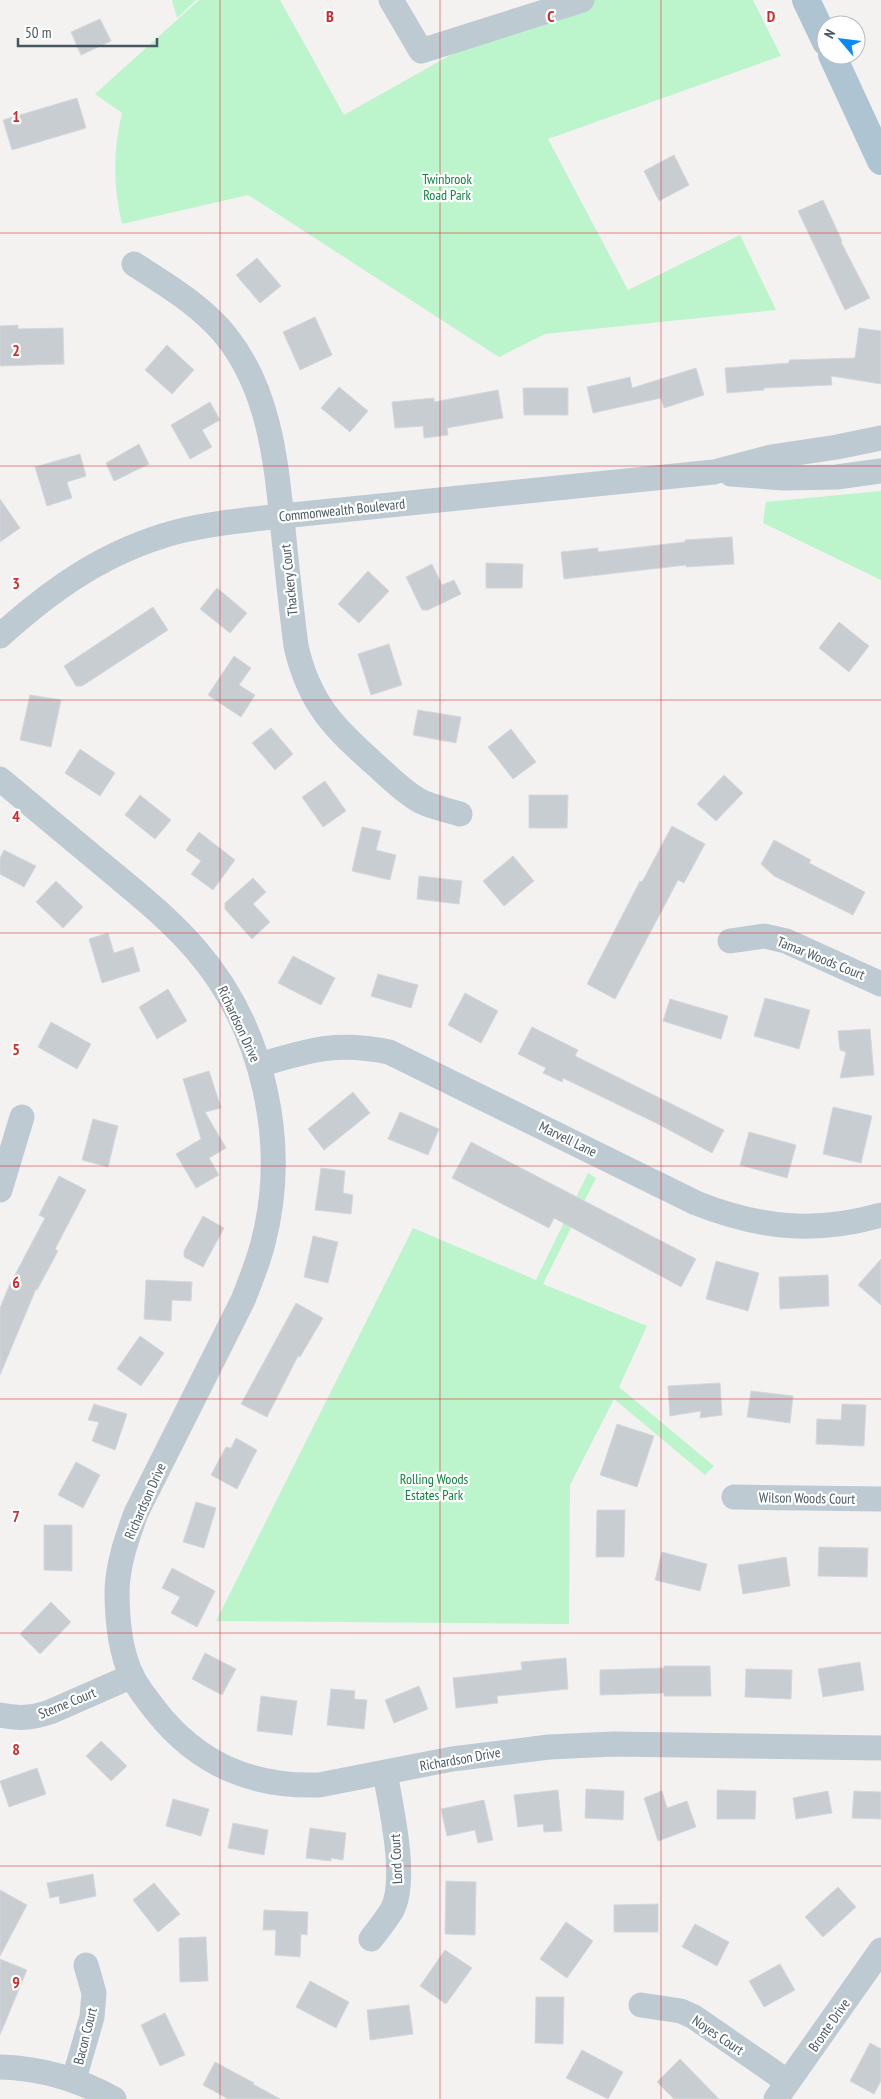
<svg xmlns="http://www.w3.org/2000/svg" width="881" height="2099" viewBox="0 0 881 2099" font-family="'PT Sans Narrow',sans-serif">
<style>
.green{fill:#bcf4cc}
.building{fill:#c8cdd2;stroke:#d4d8dd}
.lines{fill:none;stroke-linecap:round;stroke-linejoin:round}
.minor{stroke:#bdcad2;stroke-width:25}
.major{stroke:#aec4d2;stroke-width:28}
.grid{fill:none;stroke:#d62828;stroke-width:1;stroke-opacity:0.55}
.labels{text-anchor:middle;stroke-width:4.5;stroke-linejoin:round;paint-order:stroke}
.park-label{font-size:14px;fill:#0d863e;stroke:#fff}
.street-label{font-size:14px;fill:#475761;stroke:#fff}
.grid-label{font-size:16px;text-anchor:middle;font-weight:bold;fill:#d62828;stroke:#fff;stroke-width:4.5;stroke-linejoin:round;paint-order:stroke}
</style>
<rect width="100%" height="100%" fill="#f4f1f1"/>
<!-- green -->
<g class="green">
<polygon points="172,0 196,0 177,18"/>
<path d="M199,0H280L344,115L548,0H753L781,56L548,139L628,290L740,235L776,310L545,334L499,357L248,195L122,224C113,186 113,151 122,113L95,94Z"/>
<polygon points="881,491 881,580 763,523 766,502"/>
<polygon points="588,1173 596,1178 543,1284 647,1326 619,1387 714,1466 705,1475 614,1399 570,1485 569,1624 216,1621 413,1228 536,1280"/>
</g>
<!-- building -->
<g class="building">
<polygon points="100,19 111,41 81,55 71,32"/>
<polygon points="77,98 86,128 12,150 3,120"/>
<polygon points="674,155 689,185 659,201 644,171"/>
<polygon points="823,200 842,241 841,242 870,298 845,310 798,211"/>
<polygon points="257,258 281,286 260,303 236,275"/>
<polygon points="315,317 332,355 300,370 283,332"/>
<polygon points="18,325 18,329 63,328 64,364 0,366 0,326"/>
<polygon points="859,328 881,331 881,384 831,376 832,385 764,388 764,390 727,393 725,368 789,363 789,360 855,358"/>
<polygon points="167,345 194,370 172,394 145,370"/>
<polygon points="696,368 704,395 664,408 661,398 593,413 587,387 630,377 632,388"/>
<polygon points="339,387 368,411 350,432 321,408"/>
<polygon points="523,388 568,388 568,415 524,415"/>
<polygon points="498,390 503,418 447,428 448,435 424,438 423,426 395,428 392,402 434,398 434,402"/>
<polygon points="210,402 220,420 202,430 212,447 190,459 171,425"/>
<polygon points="139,444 149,464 114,481 106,463"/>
<polygon points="80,454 86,476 67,482 72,498 47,506 35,467"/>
<polygon points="0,499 20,528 0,542"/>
<polygon points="732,537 734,564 686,567 686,565 564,579 561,552 598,548 598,552 685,542 685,540"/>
<polygon points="486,563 523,564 522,588 486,588"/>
<polygon points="432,564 442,585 454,580 461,594 428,610 422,610 406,577"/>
<polygon points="368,571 389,591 359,623 338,604"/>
<polygon points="217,588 247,613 230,633 200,609"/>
<polygon points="153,607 168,630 82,686 76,686 64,666"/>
<polygon points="839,622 869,646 849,672 819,648"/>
<polygon points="389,644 402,685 371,695 358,654"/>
<polygon points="234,656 251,668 239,685 255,695 241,717 208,695"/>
<polygon points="30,695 61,700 51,747 20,740"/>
<polygon points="418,710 461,717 456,743 413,735"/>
<polygon points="271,728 293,754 275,770 252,743"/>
<polygon points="511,729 536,762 513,779 488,747"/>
<polygon points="80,749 115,773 100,796 65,773"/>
<polygon points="724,775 743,793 716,821 697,804"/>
<polygon points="325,781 346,811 323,827 302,797"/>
<polygon points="140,795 171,820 155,839 125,815"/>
<polygon points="529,795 568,795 567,828 529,828"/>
<polygon points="672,826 705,844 684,883 678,880 615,999 587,984 640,881 642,882"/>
<polygon points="362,827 381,831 376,850 396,855 390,880 352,871"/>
<polygon points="199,832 235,860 213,890 191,874 201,861 186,850"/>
<polygon points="774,840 811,860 809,863 865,892 853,915 774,876 761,864"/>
<polygon points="4,850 36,866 24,887 0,874 0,858"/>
<polygon points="513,856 534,881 504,906 483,881"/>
<polygon points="419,876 462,881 459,904 417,899"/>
<polygon points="253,878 266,892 253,904 270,922 252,939 225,909 225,903"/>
<polygon points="56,881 83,907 63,928 36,902"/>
<polygon points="108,933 114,953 133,947 140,971 102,983 89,939"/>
<polygon points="293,956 335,978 321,1005 278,983"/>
<polygon points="378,974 418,985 411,1008 371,996"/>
<polygon points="168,989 187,1021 157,1039 139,1007"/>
<polygon points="465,993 498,1011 481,1043 448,1025"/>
<polygon points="765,998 810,1010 799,1049 754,1036"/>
<polygon points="670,999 728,1016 721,1039 663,1021"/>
<polygon points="51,1022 91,1044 77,1069 38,1047"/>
<polygon points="532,1027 578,1050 575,1056 724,1130 712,1153 658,1124 563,1078 562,1082 543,1073 546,1068 518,1054"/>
<polygon points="870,1029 874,1075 840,1078 846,1052 840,1050 838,1031"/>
<polygon points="209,1071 221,1108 205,1112 226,1148 209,1158 219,1175 196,1188 176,1154 201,1139 183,1079"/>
<polygon points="353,1092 370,1113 324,1150 308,1129"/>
<polygon points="833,1107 872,1116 861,1163 823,1154"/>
<polygon points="400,1112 439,1129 428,1155 388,1139"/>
<polygon points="93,1119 118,1126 108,1167 82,1160"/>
<polygon points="749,1132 796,1145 787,1178 740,1165"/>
<polygon points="471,1142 696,1259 681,1287 554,1218 549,1228 452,1178"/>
<polygon points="321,1168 345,1171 343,1193 353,1195 351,1214 315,1210"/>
<polygon points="59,1176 86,1190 55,1249 58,1251 37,1290 36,1289 0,1375 0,1308 9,1286 45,1218 39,1215"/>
<polygon points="203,1216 224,1228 203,1267 184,1257 184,1251"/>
<polygon points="313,1236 338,1242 328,1283 304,1277"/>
<polygon points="881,1259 881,1305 858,1285"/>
<polygon points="716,1261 759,1273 748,1311 706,1299"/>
<polygon points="828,1275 829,1306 780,1309 779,1277"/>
<polygon points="146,1280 192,1282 191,1301 172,1300 171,1321 144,1319"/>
<polygon points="296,1303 323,1318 300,1357 298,1356 267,1417 241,1404"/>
<polygon points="140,1336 164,1353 141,1386 117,1369"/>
<polygon points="720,1383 722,1415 700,1418 701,1411 670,1416 668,1386"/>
<polygon points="751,1391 793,1396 790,1423 747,1417"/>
<polygon points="94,1404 127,1414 115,1450 92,1441 99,1422 88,1420"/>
<polygon points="842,1404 866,1405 864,1446 816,1444 817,1419 841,1420"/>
<polygon points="617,1424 654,1436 637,1487 600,1475"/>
<polygon points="236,1438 257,1450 237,1489 211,1475 226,1447 231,1448"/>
<polygon points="76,1462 100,1475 83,1508 58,1495"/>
<polygon points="196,1502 216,1508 204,1548 183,1542"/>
<polygon points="597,1510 625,1510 624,1557 596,1557"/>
<polygon points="44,1525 72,1525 72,1571 44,1570"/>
<polygon points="819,1547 868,1548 867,1577 818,1576"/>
<polygon points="662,1552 707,1564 700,1591 655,1580"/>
<polygon points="786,1557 790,1586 743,1594 738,1565"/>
<polygon points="172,1568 215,1591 197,1627 171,1613 180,1597 162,1588"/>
<polygon points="51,1602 71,1622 40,1654 20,1634"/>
<polygon points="205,1653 236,1669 222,1695 192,1679"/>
<polygon points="566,1658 568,1689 497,1696 498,1703 456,1708 453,1678 522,1670 521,1662"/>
<polygon points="860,1662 864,1690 823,1697 818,1669"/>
<polygon points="664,1666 710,1666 711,1696 664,1696 664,1693 600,1695 600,1670 664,1668"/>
<polygon points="746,1669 792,1670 791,1699 745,1697"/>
<polygon points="419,1686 428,1709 394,1723 385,1700"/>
<polygon points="331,1689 355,1691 354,1699 367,1700 364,1729 327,1725"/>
<polygon points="261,1696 297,1701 292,1735 257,1731"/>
<polygon points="101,1741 127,1766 111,1781 86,1756"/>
<polygon points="37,1768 46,1794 9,1807 0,1781"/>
<polygon points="586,1789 624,1791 623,1820 585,1818"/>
<polygon points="558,1790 562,1831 544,1832 543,1824 518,1827 514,1795"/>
<polygon points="717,1790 756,1791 755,1819 717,1819"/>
<polygon points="662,1791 667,1808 687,1801 696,1827 658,1841 644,1798"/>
<polygon points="828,1791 832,1813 796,1819 793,1798"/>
<polygon points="854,1791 881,1792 881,1819 852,1818"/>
<polygon points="173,1799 209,1809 201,1836 166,1826"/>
<polygon points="484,1800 493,1840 478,1843 475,1830 447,1836 441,1809"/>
<polygon points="233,1823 268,1830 264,1855 228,1848"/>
<polygon points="310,1828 346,1833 343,1860 331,1858 331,1861 306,1858"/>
<polygon points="93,1874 96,1896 60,1904 59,1896 50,1898 47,1883"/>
<polygon points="446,1881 476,1882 475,1935 445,1934"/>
<polygon points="154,1883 180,1914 158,1932 133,1900"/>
<polygon points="838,1887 856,1907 823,1937 805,1917"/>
<polygon points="0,1890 27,1905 0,1956"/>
<polygon points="658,1904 658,1932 614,1932 614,1905"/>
<polygon points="264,1910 308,1912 307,1935 301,1934 300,1957 275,1955 276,1930 263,1930"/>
<polygon points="566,1922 593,1941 567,1978 540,1959"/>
<polygon points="695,1924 729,1942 717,1966 682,1947"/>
<polygon points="206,1937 208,1981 180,1982 179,1938"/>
<polygon points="445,1950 472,1968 446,2004 420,1986"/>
<polygon points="0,1959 27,1970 0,2035"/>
<polygon points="780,1964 795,1990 764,2007 749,1981"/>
<polygon points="310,1981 349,2002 336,2028 296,2007"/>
<polygon points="536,1997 564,1997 563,2044 535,2043"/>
<polygon points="409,2005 413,2034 370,2040 367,2010"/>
<polygon points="165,2013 185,2055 160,2066 141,2025"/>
<polygon points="870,2043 881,2049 881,2081 874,2094 850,2081"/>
<polygon points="582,2050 623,2072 608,2099 566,2078"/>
<polygon points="680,2059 719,2099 674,2099 657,2082"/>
<polygon points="215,2062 254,2083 253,2084 280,2099 228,2099 203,2085"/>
</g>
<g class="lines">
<!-- minor -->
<g class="minor">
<polyline points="391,0 421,51 582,0"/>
<path d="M134,264C166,285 201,305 226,336C270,391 276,462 283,529C287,568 291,607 296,646C309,704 335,729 378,767C391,779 404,792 420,801C432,807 447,810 460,814"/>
<polyline points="731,474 784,478 837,477 881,471"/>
<path d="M0,636C53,588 106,551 176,532C211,523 246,520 282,516L714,472L771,457L837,447L881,438"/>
<path d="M0,779C36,809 72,839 108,869C139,895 171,920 197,951C264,1029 289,1144 263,1243C258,1263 250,1282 243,1300L136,1513C127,1538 118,1563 117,1590C117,1618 120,1652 132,1676C138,1689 148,1700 156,1711C198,1764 251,1787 319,1785L452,1759L549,1747L614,1744L881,1748"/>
<polyline points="730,941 764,936 786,941 881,984"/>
<path d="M259,1065C310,1050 336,1041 389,1052L696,1203C759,1228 815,1234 881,1215"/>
<polyline points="0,1190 22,1117"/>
<polyline points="734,1497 881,1499"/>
<path d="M0,1715C19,1719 32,1718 50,1712L132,1676"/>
<path d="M371,1939C378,1930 386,1920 392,1910C408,1880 391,1807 385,1773"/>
<polyline points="641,2005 681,2011 694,2017 788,2082"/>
<path d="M0,2067C41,2068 78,2079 114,2099"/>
<polyline points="74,2079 92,2017 94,1993 86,1965"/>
<polyline points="776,2099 881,1950"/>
</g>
<!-- major -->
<g class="major">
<polyline points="806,0 826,42"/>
<polyline points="832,55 881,161"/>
</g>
</g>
<!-- grid -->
<path class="grid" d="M220,0V2099M440,0V2099M661,0V2099M0,233H881M0,466H881M0,700H881M0,933H881M0,1166H881M0,1399H881M0,1633H881M0,1866H881"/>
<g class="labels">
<!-- park labels -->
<g class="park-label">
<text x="447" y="184">Twinbrook<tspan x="447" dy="16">Road Park</tspan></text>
<text x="434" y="1484">Rolling Woods<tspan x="434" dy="16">Estates Park</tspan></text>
</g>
<!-- street labels -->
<g class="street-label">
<text transform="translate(342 510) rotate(-6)" y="5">Commonwealth Boulevard</text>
<text transform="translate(289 580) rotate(-96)" y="5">Thackery Court</text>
<text transform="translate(821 958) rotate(22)" y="5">Tamar Woods Court</text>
<text transform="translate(239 1024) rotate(65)" y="5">Richardson Drive</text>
<text transform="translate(568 1139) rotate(26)" y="5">Marvell Lane</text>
<text transform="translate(807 1498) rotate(1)" y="5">Wilson Woods Court</text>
<text transform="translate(145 1501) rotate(-66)" y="5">Richardson Drive</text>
<text transform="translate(67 1703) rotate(-22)" y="5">Sterne Court</text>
<text transform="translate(460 1759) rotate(-10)" y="5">Richardson Drive</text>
<text transform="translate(396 1859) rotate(-93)" y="5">Lord Court</text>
<text transform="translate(829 2025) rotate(-55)" y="5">Bronte Drive</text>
<text transform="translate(718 2035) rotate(34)" y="5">Noyes Court</text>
<text transform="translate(85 2036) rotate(-76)" y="5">Bacon Court</text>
</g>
</g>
<g class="grid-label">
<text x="330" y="22">B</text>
<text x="551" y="22">C</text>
<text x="771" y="22">D</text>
<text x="16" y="122">1</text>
<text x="16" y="356">2</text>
<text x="16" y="589">3</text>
<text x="16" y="822">4</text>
<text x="16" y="1055">5</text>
<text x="16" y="1288">6</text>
<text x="16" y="1522">7</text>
<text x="16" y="1755">8</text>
<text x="16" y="1988">9</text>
</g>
<!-- north arrow -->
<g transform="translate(841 40) rotate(298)"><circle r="24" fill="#ffffff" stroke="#b5bcc0"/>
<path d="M0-4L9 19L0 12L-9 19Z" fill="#0689f9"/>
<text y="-8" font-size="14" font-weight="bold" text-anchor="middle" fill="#475761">N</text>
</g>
<!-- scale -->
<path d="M18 38v8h139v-8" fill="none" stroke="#475761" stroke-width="2.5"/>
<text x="25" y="38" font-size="15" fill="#475761" stroke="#ffffff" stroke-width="4" paint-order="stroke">50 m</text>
</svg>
